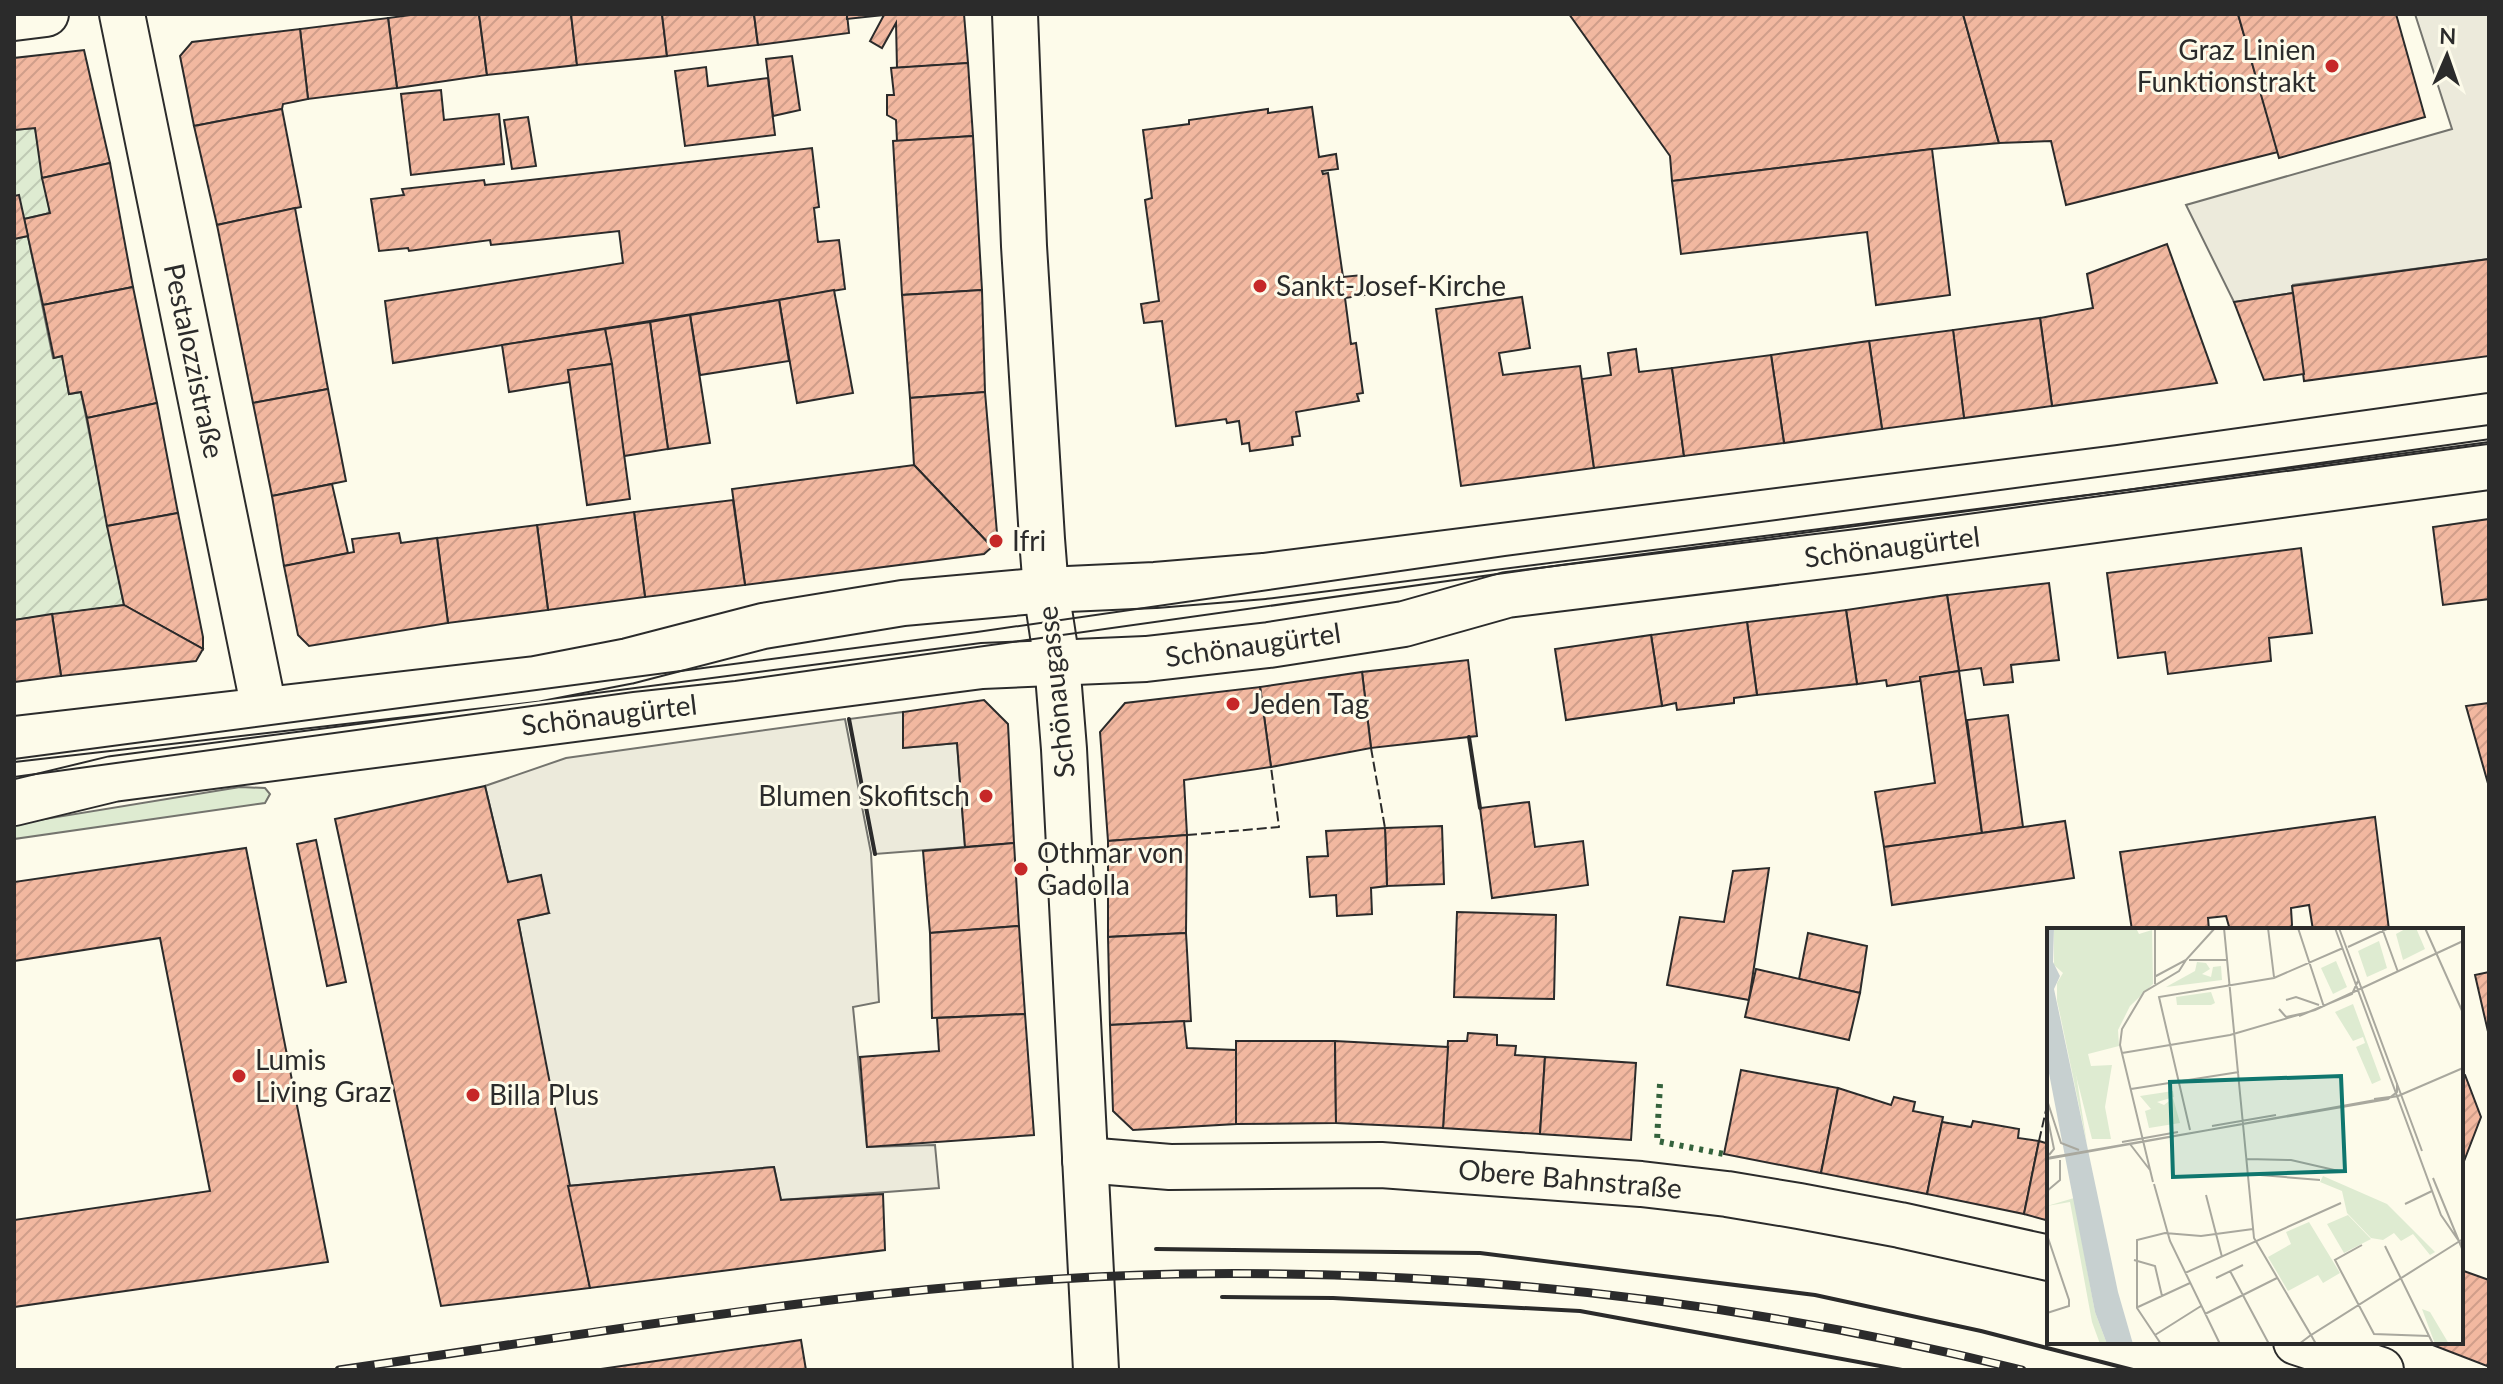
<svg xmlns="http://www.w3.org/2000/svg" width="2503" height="1384" viewBox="0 0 2503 1384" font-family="Lato,sans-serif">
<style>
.grass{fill:#deebd1;stroke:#74746e;stroke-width:2}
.garden{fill:url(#garden-furrows);stroke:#74746e;stroke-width:2}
.parking{fill:#eceadb;stroke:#74746e;stroke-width:2}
.building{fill:url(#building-hatch);stroke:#2b2b2b;stroke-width:2}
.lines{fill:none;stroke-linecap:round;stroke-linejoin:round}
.minor-casing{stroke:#2b2b2b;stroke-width:48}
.major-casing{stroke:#2b2b2b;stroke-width:48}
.minor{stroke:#fdfbea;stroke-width:44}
.major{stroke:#fdfbea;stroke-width:44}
.tram{stroke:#2b2b2b;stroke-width:2}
.rail-casing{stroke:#2b2b2b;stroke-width:9}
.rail{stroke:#fdfbea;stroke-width:6;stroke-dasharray:18;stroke-linecap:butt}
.hedge{stroke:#34623c;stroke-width:6;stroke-dasharray:4 6;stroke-linecap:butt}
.fence{stroke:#2b2b2b;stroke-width:2;stroke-dasharray:10 4;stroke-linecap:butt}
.wall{stroke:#2b2b2b;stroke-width:4}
.poi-dot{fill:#c62828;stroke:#fdfbea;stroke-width:3}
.labels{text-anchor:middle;stroke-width:6;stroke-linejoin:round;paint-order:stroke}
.poi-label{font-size:28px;fill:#2b2b2b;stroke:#fdfbea;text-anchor:start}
.street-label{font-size:28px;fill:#2b2b2b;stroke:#fdfbea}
.inset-road{fill:none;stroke:#a9a89e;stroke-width:2}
.view{fill:#0f766e;fill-opacity:0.15;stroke:#0f766e;stroke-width:4}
.inset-edge{fill:none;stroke:#2b2b2b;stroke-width:4}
</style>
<defs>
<pattern id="garden-furrows" width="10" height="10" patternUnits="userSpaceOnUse" patternTransform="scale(2)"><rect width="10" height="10" fill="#deebd1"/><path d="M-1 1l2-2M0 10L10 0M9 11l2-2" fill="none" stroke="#bfcab4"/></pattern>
<pattern id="building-hatch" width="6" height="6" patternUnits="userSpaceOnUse" patternTransform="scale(2)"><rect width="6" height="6" fill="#f2b8a0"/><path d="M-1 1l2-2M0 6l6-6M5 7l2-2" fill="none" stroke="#d09e8a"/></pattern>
</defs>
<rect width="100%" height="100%" fill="#fdfbea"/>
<!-- grass -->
<polygon class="grass" points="240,787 265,788 270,794 265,803 14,839 14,824"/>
<!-- garden -->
<g class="garden">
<polygon points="35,128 50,213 24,219 14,196 14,130"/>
<polygon points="28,236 53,358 62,356 69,394 81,392 124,605 14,620 14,239"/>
</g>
<!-- parking -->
<g class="parking">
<polygon points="2415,14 2489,14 2489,259 2293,285 2293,293 2234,302 2186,205 2452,129"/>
<polygon points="903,712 904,748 957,743 965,847 875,854 849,719"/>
<polygon points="845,719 871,853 879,1002 853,1007 867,1147 935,1145 939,1188 781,1200 774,1167 568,1186 518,920 549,913 508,882 485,786 566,758"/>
</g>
<!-- building -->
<g class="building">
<polygon points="418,14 479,14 487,75 397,88 388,18"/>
<polygon points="479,14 571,14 577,65 487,75"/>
<polygon points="571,14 662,14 667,56 577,65"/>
<polygon points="662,14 754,14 758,45 667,56"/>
<polygon points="754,14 847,14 849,33 758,45"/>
<polygon points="847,14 964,14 968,63 897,68 896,23 882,48 870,41 884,15 847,19"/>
<polygon points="1569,14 1963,14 1999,143 1932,149 1672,181 1670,156"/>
<polygon points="1963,14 2238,14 2278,152 2066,205 2051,141 1999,143"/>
<polygon points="2238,14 2396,14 2425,117 2279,158"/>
<polygon points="388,18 397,88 308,99 300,29"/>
<polygon points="300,29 308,99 283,104 282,109 194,126 180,56 192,42"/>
<polygon points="84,50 110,163 42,178 35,128 14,130 14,58"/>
<polygon points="792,56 800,110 773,116 766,59"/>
<polygon points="968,63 973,136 897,141 896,120 887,115 887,95 894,95 891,68"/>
<polygon points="706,67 708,86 768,78 775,135 685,146 675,71"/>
<polygon points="441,90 444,120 499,114 504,164 411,175 401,94"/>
<polygon points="1312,107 1319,157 1336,154 1338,169 1322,171 1323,174 1328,173 1343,277 1362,275 1365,295 1345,298 1351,344 1356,343 1363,393 1357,394 1359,401 1296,412 1300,436 1292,437 1293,445 1250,451 1249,443 1242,444 1239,421 1227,423 1226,419 1176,426 1162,321 1144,323 1141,304 1159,301 1145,200 1152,198 1143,130 1189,124 1189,120 1268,109 1268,113"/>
<polygon points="282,109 301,207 217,225 194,126"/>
<polygon points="528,117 536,166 512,169 504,120"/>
<polygon points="973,136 982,290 902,295 893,141"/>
<polygon points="812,148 819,207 814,208 818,242 839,240 845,289 393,363 385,301 623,263 619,231 491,245 490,240 409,251 408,248 379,251 371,199 404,195 402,189 484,180 485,185"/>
<polygon points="1932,149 1950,295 1876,305 1867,232 1681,254 1672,181"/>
<polygon points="110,163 133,287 43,305 24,219 50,213 42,178"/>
<polygon points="19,195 28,236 14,239 14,196"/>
<polygon points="295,208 328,389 253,403 217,225"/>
<polygon points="2167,244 2217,383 2052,406 2040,318 2093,308 2087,274"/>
<polygon points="2489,259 2489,356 2304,381 2292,286"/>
<polygon points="133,287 157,403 87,418 81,392 69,394 62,356 54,358 43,305"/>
<polygon points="834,290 853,393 797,403 779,300"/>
<polygon points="982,290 985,392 910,398 902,295"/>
<polygon points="2293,293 2304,374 2264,380 2234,302"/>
<polygon points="1522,297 1530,348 1499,353 1503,375 1580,366 1594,468 1461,486 1436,309"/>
<polygon points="779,300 789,361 700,375 690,315"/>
<polygon points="690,315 710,443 668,449 650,322"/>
<polygon points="2040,318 2052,406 1964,418 1953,330"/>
<polygon points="650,322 668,449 624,456 605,329"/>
<polygon points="605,329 612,364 568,370 570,382 509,392 502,345"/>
<polygon points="1953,330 1964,418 1882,429 1869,341"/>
<polygon points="1869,341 1882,429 1784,443 1771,355"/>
<polygon points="1636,349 1639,372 1672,368 1684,456 1594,468 1582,379 1611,375 1608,353"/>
<polygon points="1771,355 1784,443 1684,456 1672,368"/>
<polygon points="612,364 630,499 587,505 568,370"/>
<polygon points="328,389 346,481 272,496 253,403"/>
<polygon points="985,392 997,533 992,547 914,465 910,398"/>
<polygon points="157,403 178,513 107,526 87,418"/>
<polygon points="914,465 992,547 984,554 745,585 732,489"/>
<polygon points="332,484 348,553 284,566 272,496"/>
<polygon points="733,500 745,585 645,597 634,512"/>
<polygon points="634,512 645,597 548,610 537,525"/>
<polygon points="178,513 203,637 203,649 124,605 107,526"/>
<polygon points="2489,519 2489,599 2443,605 2433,527"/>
<polygon points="537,525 548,610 448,623 437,538"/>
<polygon points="399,533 401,543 437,538 448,623 309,646 298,635 284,566 354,552 352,539"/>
<polygon points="2301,548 2312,633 2269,638 2271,661 2168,674 2165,652 2118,658 2107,573"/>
<polygon points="2049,583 2059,660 2011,665 2013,682 1984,685 1981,668 1959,671 1947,595"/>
<polygon points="1947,595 1959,671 1920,677 1920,681 1887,686 1886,680 1857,684 1846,610"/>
<polygon points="124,605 203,649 196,661 61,676 52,614"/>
<polygon points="1846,610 1857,684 1757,695 1747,622"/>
<polygon points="52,614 61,676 14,682 14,620"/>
<polygon points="1747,622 1757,695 1734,698 1734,703 1677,710 1676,703 1662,706 1651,635"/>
<polygon points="1651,635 1662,706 1566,720 1555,649"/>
<polygon points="1468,660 1477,736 1371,748 1362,672"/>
<polygon points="1959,671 1982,833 1884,847 1875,792 1935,783 1920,677"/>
<polygon points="1362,672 1371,748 1271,767 1260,687"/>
<polygon points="1260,687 1271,767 1184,780 1187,835 1108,841 1100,732 1125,703"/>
<polygon points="984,700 1008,724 1014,843 965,847 957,743 903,748 903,712"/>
<polygon points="2489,703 2489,787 2466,706"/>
<polygon points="2008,715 2023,827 1982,833 1967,720"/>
<polygon points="485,786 508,882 541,875 549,913 518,920 590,1288 441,1306 335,819"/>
<polygon points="1529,802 1535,847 1583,841 1588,885 1492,898 1480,808"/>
<polygon points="2375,817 2389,930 2313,930 2309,905 2291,908 2292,925 2289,930 2230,930 2226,916 2208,918 2209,930 2132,930 2120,852"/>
<polygon points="2065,821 2074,878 1892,905 1884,847"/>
<polygon points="1442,826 1444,884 1387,886 1385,828"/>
<polygon points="1385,828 1387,886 1371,888 1372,914 1337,916 1336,895 1310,897 1307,857 1328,856 1326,831"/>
<polygon points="1187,835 1186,933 1108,937 1108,841"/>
<polygon points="316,840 346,982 327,986 297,844"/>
<polygon points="1014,843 1019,926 930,933 923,851"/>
<polygon points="246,848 328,1262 14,1307 14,1220 210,1191 160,938 14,961 14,882"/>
<polygon points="1769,868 1749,1000 1667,985 1680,917 1724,922 1733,871"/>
<polygon points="1457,912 1556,915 1554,999 1454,997"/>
<polygon points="1019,926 1025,1014 932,1018 930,933"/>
<polygon points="1186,933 1191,1021 1110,1025 1108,937"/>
<polygon points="1808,933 1867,946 1860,993 1799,979"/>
<polygon points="1756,969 1860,993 1849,1040 1745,1017"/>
<polygon points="2489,972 2489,1036 2475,975"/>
<polygon points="1025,1014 1034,1135 867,1147 860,1057 939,1051 937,1018"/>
<polygon points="1184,1021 1187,1048 1236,1050 1236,1124 1133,1130 1113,1111 1110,1025"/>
<polygon points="1468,1033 1497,1035 1497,1045 1516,1046 1515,1055 1545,1057 1540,1134 1443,1128 1448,1041 1467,1041"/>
<polygon points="1236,1041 1335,1041 1336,1123 1236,1124"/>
<polygon points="1335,1041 1448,1047 1443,1128 1336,1123"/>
<polygon points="1545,1057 1636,1063 1631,1140 1540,1134"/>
<polygon points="1741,1070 1838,1088 1821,1173 1724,1154"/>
<polygon points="2461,1073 2465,1075 2481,1117 2461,1169"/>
<polygon points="1838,1088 1891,1105 1894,1097 1915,1102 1913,1111 1943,1117 1927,1194 1821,1173"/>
<polygon points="1973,1121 2019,1129 2018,1138 2039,1141 2024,1214 1927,1194 1942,1122 1971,1127"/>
<polygon points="2039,1141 2049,1144 2049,1221 2024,1214"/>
<polygon points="774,1167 781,1200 883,1194 885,1250 590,1288 568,1186"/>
<polygon points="2461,1270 2489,1280 2489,1360 2487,1366 2425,1342 2461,1342"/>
<polygon points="801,1340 806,1370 594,1370"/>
</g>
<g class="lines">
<!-- minor casing -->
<g class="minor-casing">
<g id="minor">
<polyline points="122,14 264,709"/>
<polyline points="14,18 46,14"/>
<polyline points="1085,1160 1170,1167 1381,1165 1641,1184 1727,1194 1799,1206 1900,1225 2049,1258"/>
<polyline points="2296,1342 2381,1370"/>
</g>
</g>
<!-- major casing -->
<g class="major-casing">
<g id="major">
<polyline points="1015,14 1024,246 1042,539 1046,590 1057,662 1064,749 1096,1370"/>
<polyline points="14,739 535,679 628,661 763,626 903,603 1046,590 1155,585 1264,576 2118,468 2489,416"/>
<polyline points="14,803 113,779 982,666 1146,659 1269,645 1404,624 1507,595 1865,551 2489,467"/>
</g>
</g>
<!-- minor -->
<use href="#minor" class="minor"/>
<!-- major -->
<use href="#major" class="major"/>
<!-- tram -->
<g class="tram">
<polyline points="14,759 977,632 1505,556 2489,425"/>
<polyline points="14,777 633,692 735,681 1561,565 2489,442"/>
</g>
<!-- rail casing -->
<g class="rail-casing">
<path id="rail" d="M339,1370C617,1330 896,1280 1177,1274C1463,1269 1745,1301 2022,1370"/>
</g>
<!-- rail -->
<use href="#rail" class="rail"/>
<!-- hedge -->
<polyline class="hedge" points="1660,1084 1657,1141 1724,1154"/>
<!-- fence -->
<g class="fence">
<polyline points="1371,748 1385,828"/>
<polyline points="1187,835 1279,827 1271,767"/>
<polyline points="2039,1141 2049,1097"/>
</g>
<!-- wall -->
<g class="wall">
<polyline points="849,719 875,854"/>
<polyline points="1469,737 1480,808"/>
<polyline points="1156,1249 1480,1253 1815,1295 1981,1331 2133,1370"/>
<polyline points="1222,1297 1333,1298 1580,1311 1902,1370"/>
</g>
</g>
<!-- markers -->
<g class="poi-dot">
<circle cx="2332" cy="66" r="8"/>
<circle cx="1260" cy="286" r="8"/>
<circle cx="996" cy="541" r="8"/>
<circle cx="1233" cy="704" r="8"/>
<circle cx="986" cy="796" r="8"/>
<circle cx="1021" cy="869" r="8"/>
<circle cx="239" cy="1076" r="8"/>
<circle cx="473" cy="1095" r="8"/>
</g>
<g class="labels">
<!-- poi labels -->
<g class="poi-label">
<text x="2316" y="60" text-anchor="end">Graz Linien<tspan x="2316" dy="32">Funktionstrakt</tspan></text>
<text x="1276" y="296">Sankt-Josef-Kirche</text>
<text x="1012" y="551">Ifri</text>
<text x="1249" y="714">Jeden Tag</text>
<text x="970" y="806" text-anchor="end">Blumen Skofitsch</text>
<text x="1037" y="863">Othmar von<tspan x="1037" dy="32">Gadolla</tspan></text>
<text x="255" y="1070">Lumis<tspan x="255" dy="32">Living Graz</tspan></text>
<text x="489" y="1105">Billa Plus</text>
</g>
<!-- street labels -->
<g class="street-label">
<text transform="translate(194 361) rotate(78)" y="10">Pestalozzistraße</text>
<text transform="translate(1892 547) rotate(-7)" y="10">Schönaugürtel</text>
<text transform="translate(1253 645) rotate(-8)" y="10">Schönaugürtel</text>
<text transform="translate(1056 692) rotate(-96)" y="10">Schönaugasse</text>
<text transform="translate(609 715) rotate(-7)" y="10">Schönaugürtel</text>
<text transform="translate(1570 1179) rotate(5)" y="10">Obere Bahnstraße</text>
</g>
</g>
<!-- overview -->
<g transform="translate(2047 928)">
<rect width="416" height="416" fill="#fdfbea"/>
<path d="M164,64L168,75L164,77H130L129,69ZM262,294L293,345L276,355L271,347L241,363L221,329L244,316L239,304ZM375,381L383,384L402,416H388Z" fill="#deebd1"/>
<path d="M10,72L15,79L29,146L40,216Z" fill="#deebd1"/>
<path d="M7,0H89L92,6L105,2L106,56L83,78L71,102L72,118L41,126L44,138L65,137L58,179L64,211H45L10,72V55L16,45L7,37ZM27,270L48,384L60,416H53L45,394L23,274L0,278ZM301,287L324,311L297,325L280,296Z" fill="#deebd1"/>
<path d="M360,0H369L378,21L356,32L349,6ZM332,13L340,40L320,49L311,23ZM289,33L300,59L286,66L274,40ZM150,34L159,35L163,41L155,46L164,49L166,39L174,38L175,52L119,59L148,43ZM306,76L334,152L325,156L309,119L318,115L316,109L306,113L288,84ZM126,163L127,169L110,174L117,177L126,170L133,195L102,200L98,183L104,181L93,168ZM276,248L340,276L388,324L383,327L366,306L354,313L347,305L336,312L324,310L300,285L295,263L273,254Z" fill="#deebd1"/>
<path d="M0,0H7L6,34L13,48L7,61L71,364L86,416H60L48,384L0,135Z" fill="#c7d0d0"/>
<path class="inset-road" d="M108,0V56M177,0L207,310L264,407L416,311M221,0L227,49M251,0L277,79M288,0L394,287L416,319M292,0L375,223M335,0L351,44M378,0L416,85M301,19L342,0M142,32H180M109,48L139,32L168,0M239,72L249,69L272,77M232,81L239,89L258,85M252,88L305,66L311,53M75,125L183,107L268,82L416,13M84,161L192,144M351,168L416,140M327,171L351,168M0,172L14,215L32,222M0,187L7,221L2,227M165,198L229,187M143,202L112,69L227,50L296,20M75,214L131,204M83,216L103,242M0,230L341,171L350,164V155M0,231L351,168M200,231L244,232L296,244M201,246L273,252M386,250L416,323M106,254L73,117L75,101L97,64L132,43L139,32M107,256L123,313L173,416M0,263L13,252V232M159,267L175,329M358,276L385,263M0,307L22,372V378L0,385M315,317L288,332L327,406L382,408M338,318L386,416M87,332L108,338L115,368M183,343L222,416M138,345L294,275M169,350L196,337M91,379L143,355M158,386L230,350M108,407L154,378M114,416L90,380V312L118,305L154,308L206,301M252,416L264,407L269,416"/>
<path class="view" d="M294,148L298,243L126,249L123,154Z"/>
<rect width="416" height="416" class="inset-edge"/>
</g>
<!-- border -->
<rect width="2503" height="1384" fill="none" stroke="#2b2b2b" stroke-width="32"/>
<!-- north arrow -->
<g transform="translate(2447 56) rotate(2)" stroke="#fdfbea" stroke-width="6" paint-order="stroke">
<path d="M0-6L14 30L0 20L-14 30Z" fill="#2b2b2b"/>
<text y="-12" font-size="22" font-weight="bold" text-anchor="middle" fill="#2b2b2b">N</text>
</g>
</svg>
